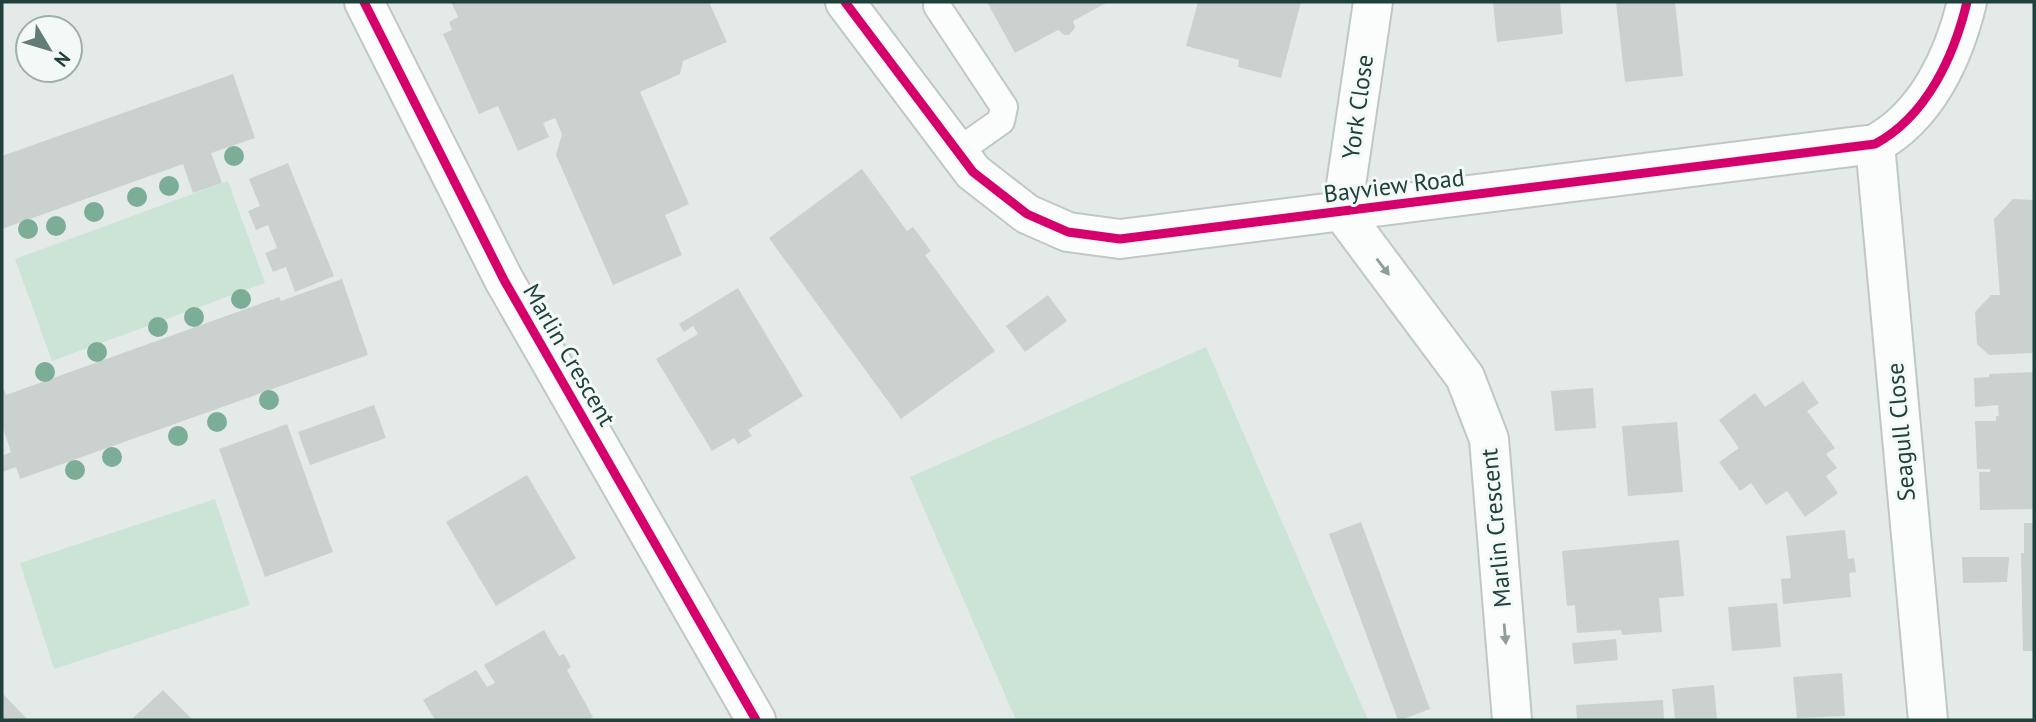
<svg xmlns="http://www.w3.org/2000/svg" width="2036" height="722" viewBox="0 0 2036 722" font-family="'PT Sans',sans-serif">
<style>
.green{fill:#cce4d6}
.building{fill:#cad1cf}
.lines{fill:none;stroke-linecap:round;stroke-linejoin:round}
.service-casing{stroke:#c1c7c5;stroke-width:30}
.minor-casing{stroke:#c1c7c5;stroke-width:42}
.service{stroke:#fbfcfc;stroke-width:26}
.minor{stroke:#fbfcfc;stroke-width:38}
.cycleway-casing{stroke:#f2f9f7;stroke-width:13}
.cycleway{stroke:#d6006c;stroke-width:9}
.tree{fill:#7cad96}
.oneway{fill:#8d9e9c}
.labels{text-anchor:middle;stroke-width:6;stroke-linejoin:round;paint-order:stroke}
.street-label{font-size:24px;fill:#1f403b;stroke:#f2f9f7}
</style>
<rect width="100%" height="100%" fill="#e4eae8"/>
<!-- green -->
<g class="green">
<polygon points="228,181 265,283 52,361 15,259"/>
<polygon points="1206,347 1368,720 1016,720 910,477"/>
<polygon points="215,499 250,605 54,669 20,563"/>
</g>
<!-- building -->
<g class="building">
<polygon points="451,2 709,2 727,42 683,61 680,74 640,92 689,204 665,215 682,255 613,285 556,155 562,134 555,118 543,123 549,137 518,151 498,106 479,114 443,34 452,30 449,22 458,17"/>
<polygon points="987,2 1108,2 1073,21 1075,28 1069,35 1064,35 1058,30 1015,53"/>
<polygon points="1198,2 1301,2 1281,78 1238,67 1239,60 1186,46"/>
<polygon points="1493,2 1560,2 1563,34 1497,42"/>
<polygon points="1616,2 1675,2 1683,76 1625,82"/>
<polygon points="233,74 255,138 211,153 222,183 193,193 183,164 2,229 2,156"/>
<polygon points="288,163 334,276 295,292 286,267 273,272 265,253 277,248 268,225 256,230 248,211 260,206 249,179"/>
<polygon points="862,169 907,231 913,227 931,251 925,255 995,351 901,419 769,238"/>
<polygon points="2013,199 2034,200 2034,353 1989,355 1977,344 1975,312 1991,295 2000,295 1994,219"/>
<polygon points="342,279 368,355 20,479 16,467 2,472 2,456 11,452 2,425 2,385 6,395 279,297 281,301"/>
<polygon points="738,288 803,396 748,430 752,436 738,444 734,438 712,451 656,359 698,334 693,326 684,332 679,324"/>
<polygon points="1048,295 1067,321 1025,352 1006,326"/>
<polygon points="2034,372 2034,509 1980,510 1979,472 1990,472 1990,469 1977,469 1975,421 1996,421 1996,416 1999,416 1998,405 1975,407 1974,378 1989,377 1989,374"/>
<polygon points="1803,381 1819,403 1807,411 1835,448 1826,454 1837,468 1826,476 1838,493 1805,517 1787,491 1766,505 1751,483 1740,491 1719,462 1739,448 1719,420 1755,393 1765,407"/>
<polygon points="1593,388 1596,428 1555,431 1551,391"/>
<polygon points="374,405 386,438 310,465 298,432"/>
<polygon points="1677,422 1683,492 1628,496 1622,426"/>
<polygon points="287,424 333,552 265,577 219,449"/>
<polygon points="527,475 576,558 496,606 446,522"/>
<polygon points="1361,522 1430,709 1401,720 1398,720 1329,534"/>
<polygon points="2024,523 2034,523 2034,651 2023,651 2021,553 2024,553"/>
<polygon points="1845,530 1848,559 1854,558 1856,572 1849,573 1851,597 1783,604 1781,579 1791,578 1786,536"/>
<polygon points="1679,540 1684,596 1659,598 1662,632 1622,635 1621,630 1577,633 1575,605 1567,606 1562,551"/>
<polygon points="1962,557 2009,557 2007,582 1963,583"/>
<polygon points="1777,603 1781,647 1732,651 1728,607"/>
<polygon points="544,630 559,656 564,654 571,667 567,670 593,717 588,720 435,720 423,700 476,670 487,687 495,683 484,665"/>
<polygon points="1616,639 1618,660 1574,664 1572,643"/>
<polygon points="1842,673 1845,716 1797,718 1793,677"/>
<polygon points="1714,685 1717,720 1675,720 1672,689"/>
<polygon points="163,690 193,720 131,720"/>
<polygon points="2,693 28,720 2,720"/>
<polygon points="1663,700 1664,720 1577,720 1576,705"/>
</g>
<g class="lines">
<!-- service casing -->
<g class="service-casing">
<polyline id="service" points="937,6 1004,107 1001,121 957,152"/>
</g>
<!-- minor casing -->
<g class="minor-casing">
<g id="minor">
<polyline points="364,2 504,280 756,720"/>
<path d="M845,2L973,172L1027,214L1068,232L1120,239L1875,144C1927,116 1954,56 1967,2"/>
<polyline points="1875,144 1928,720"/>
<polyline points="1342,212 1465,377 1489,439 1512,720"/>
<polyline points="1342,212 1373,2"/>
</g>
</g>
<!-- service -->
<use href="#service" class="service"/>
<!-- minor -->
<use href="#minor" class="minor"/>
<!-- cycleway casing -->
<g class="cycleway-casing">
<g id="cycleway">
<polyline points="364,2 504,280 756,720"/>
<path d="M845,2L973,172L1027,214L1068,232L1120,239L1875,144C1927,116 1954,56 1967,2"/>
</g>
</g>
<!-- cycleway -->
<use href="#cycleway" class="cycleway"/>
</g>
<!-- trees -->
<g class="tree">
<circle cx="234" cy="156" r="10"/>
<circle cx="169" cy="186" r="10"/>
<circle cx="137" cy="197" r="10"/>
<circle cx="94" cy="212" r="10"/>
<circle cx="56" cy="226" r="10"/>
<circle cx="28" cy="229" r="10"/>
<circle cx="241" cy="299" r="10"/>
<circle cx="194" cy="317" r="10"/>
<circle cx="158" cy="327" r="10"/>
<circle cx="97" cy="352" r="10"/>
<circle cx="45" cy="372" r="10"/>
<circle cx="269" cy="400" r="10"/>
<circle cx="217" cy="422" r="10"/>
<circle cx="178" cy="436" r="10"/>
<circle cx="112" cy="457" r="10"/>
<circle cx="75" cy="470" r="10"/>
</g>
<!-- one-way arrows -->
<defs><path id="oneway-solid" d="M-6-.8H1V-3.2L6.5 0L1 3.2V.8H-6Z" transform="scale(1.75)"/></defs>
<g class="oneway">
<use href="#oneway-solid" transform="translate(1383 267) rotate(53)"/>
<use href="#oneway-solid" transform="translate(1505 634) rotate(85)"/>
</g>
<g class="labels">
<!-- street labels -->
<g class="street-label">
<text transform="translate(1358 107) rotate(-82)" y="8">York Close</text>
<text transform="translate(1394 186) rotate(-7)" y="8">Bayview Road</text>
<text transform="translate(569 355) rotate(60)" y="8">Marlin Crescent</text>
<text transform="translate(1901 432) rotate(-95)" y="8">Seagull Close</text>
<text transform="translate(1496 528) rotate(-95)" y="8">Marlin Crescent</text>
</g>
</g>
<!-- border -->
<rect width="2036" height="722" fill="none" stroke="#1f403b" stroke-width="7"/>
<!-- north arrow -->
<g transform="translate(49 49) rotate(128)"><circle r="33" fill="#f2f9f7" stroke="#9eafac" stroke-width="2"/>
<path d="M0-5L12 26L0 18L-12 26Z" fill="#647c78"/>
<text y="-10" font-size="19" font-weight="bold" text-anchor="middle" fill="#1f403b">N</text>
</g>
</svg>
